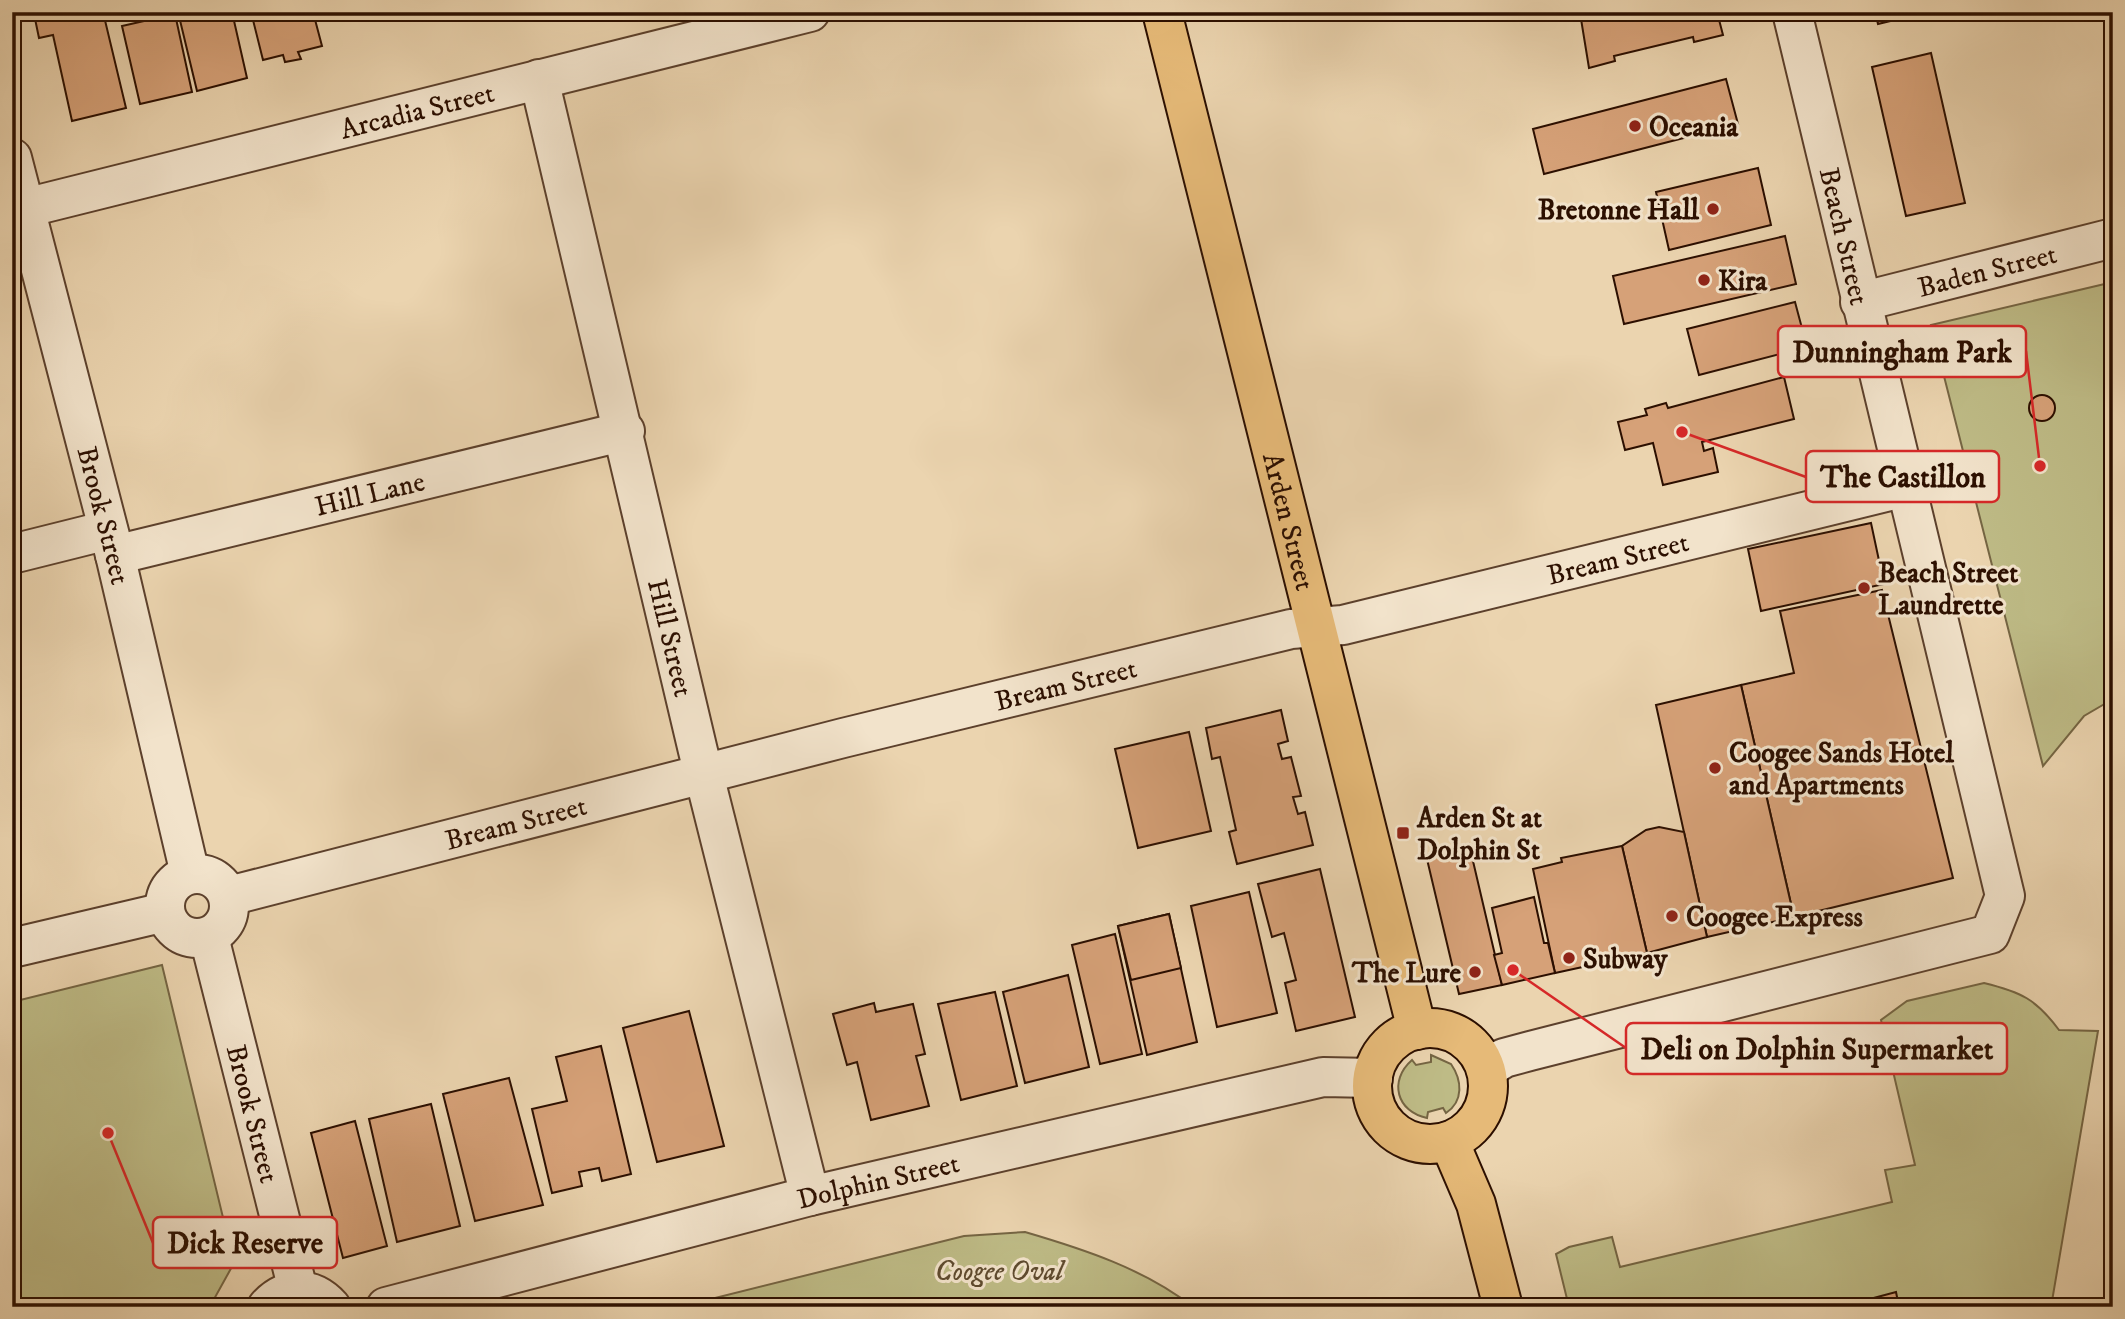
<svg xmlns="http://www.w3.org/2000/svg" width="2125" height="1319" font-family="'IM FELL DW Pica',serif">
	<style>
		.green { fill: #bebb86; stroke: #756543; stroke-width: 2 }
		.building { fill: #d6a178; stroke: #2c0f00; stroke-width: 2 }
		.lines { fill: none; stroke-linecap: round; stroke-linejoin: round }
		.minor-casing { stroke: #5c402c; stroke-width: 42 }
		.major-casing { stroke: #2c0f00; stroke-width: 42 }
		.minor { stroke: #f2e3cb; stroke-width: 38 }
		.major { stroke: #e6ba78; stroke-width: 38 }
		.poi-dot { fill: #8f2418; stroke: #f2e3cb; stroke-width: 2.5 }
		.labels { text-anchor: middle; stroke-width: 6; stroke-linejoin: round; paint-order: stroke }
		.street-label { font-size: 28px; fill: #2c0f00; stroke: #f2e3cb }
		.poi-label { font-size: 28px; font-weight: bold; fill: #2c0f00; stroke: #f2e3cb; text-anchor: start }
		.park-label { font-size: 28px; font-style: italic; fill: #5f4b2f; stroke: #f2e3cb }
		.leader { fill: none; stroke: #d62828; stroke-width: 2.5 }
		.callout-dot { fill: #d62828; stroke: #f2e3cb; stroke-width: 2.5 }
		.callout { fill: #f2e3cb; stroke: #d62828; stroke-width: 2.5 }
		.callout-label { font-size: 30px; text-anchor: middle; font-weight: bold; fill: #2c0f00 }
	</style>
	<rect width="100%" height="100%" fill="#ebd4af"/>
	<filter id="stains"><feTurbulence type="fractalNoise" baseFrequency=".00286" numOctaves="4"/><feColorMatrix values="0 0 0 0 .2 0 0 0 0 .09 0 0 0 0 .02 0 0 0 .5 -.17"/></filter>
	<radialGradient id="worn" r=".72"><stop offset=".6" stop-color="#630" stop-opacity="0"/><stop offset="1" stop-color="#630" stop-opacity=".3"/></radialGradient>
	<g class="green">
		<polygon points="2113,282 2113,699 2084,716 2043,766 1931,325"/>
		<polygon points="162,965 234,1263 213,1301 191,1307 12,1307 12,1002"/>
		<path d="M1984,983C2021,992 2036,999 2059,1030L2098,1031L2051,1307H1569L1556,1254L1569,1247L1612,1237L1620,1267L1892,1202L1885,1170L1915,1165L1881,1020L1907,1001Z"/>
		<path d="M1431,1055L1451,1064C1462,1080 1464,1101 1446,1113L1443,1108L1428,1112L1427,1118C1397,1112 1388,1081 1412,1060L1416,1065L1431,1062Z"/>
		<path d="M1025,1232C1083,1249 1145,1269 1193,1307H679L964,1236Z"/>
	</g>
	<g class="building">
		<polygon points="40,12 103,12 126,108 72,121 53,35 39,38 34,14"/>
		<polygon points="178,12 232,12 247,78 197,91"/>
		<polygon points="251,12 313,12 322,46 298,52 301,59 285,62 283,55 263,60"/>
		<polygon points="1607,12 1717,12 1723,35 1694,42 1693,37 1614,56 1615,61 1589,68 1581,19"/>
		<polygon points="1875,12 1928,12 1878,24"/>
		<polygon points="175,14 192,92 140,104 122,26"/>
		<polygon points="1931,53 1965,203 1906,216 1872,67"/>
		<polygon points="1726,79 1738,124 1544,174 1533,129"/>
		<polygon points="1758,168 1771,225 1669,250 1656,192"/>
		<polygon points="1785,236 1796,284 1624,324 1613,276"/>
		<polygon points="1795,302 1807,347 1699,375 1687,329"/>
		<polygon points="1784,377 1794,419 1702,442 1704,451 1713,448 1718,472 1663,485 1653,443 1625,450 1618,422 1647,415 1645,409 1666,403 1668,408"/>
		<circle cx="2042" cy="408" r="13"/>
		<polygon points="1871,523 1884,584 1761,611 1748,549"/>
		<polygon points="1882,590 1953,878 1794,917 1741,685 1794,673 1780,611"/>
		<polygon points="1741,685 1794,917 1707,937 1656,705"/>
		<polygon points="1281,710 1288,741 1278,744 1282,759 1291,757 1301,796 1293,797 1298,814 1305,812 1313,845 1237,864 1229,832 1236,830 1220,757 1212,759 1206,728"/>
		<polygon points="1189,732 1211,831 1138,848 1115,749"/>
		<polygon points="1659,827 1684,832 1707,937 1647,953 1622,846 1646,830"/>
		<polygon points="1469,844 1502,985 1459,994 1426,855"/>
		<polygon points="1622,846 1647,953 1555,973 1533,869 1562,862 1561,858"/>
		<polygon points="1320,869 1355,1017 1296,1031 1285,983 1296,980 1284,933 1272,937 1258,884"/>
		<polygon points="1249,892 1277,1013 1217,1027 1191,906"/>
		<polygon points="1534,897 1544,943 1548,943 1555,973 1502,985 1494,955 1502,953 1492,908"/>
		<polygon points="1169,914 1197,1042 1147,1055 1118,926"/>
		<polygon points="1169,914 1181,968 1131,980 1118,926"/>
		<polygon points="1115,934 1142,1054 1100,1064 1072,945"/>
		<polygon points="1068,975 1089,1067 1025,1083 1003,992"/>
		<polygon points="995,992 1017,1086 961,1100 938,1004"/>
		<polygon points="874,1003 876,1012 913,1004 925,1054 916,1056 929,1106 871,1120 857,1062 847,1065 833,1014"/>
		<polygon points="689,1011 724,1146 657,1162 623,1028"/>
		<polygon points="601,1046 631,1174 602,1181 599,1168 579,1172 582,1186 552,1193 532,1109 567,1101 556,1057"/>
		<polygon points="509,1078 543,1205 475,1221 443,1094"/>
		<polygon points="431,1104 460,1226 397,1242 369,1119"/>
		<polygon points="355,1121 387,1246 343,1258 311,1133"/>
		<polygon points="1896,1292 1899,1307 1867,1307 1866,1300"/>
	</g>
	<g class="lines">
		<defs>
			<g id="minor">
				<path id="s1" d="M539,79L698,751L810,1196"/>
				<path id="s2" d="M12,158L115,555L190,874"/>
				<path id="s3" d="M25,208L810,12"/>
				<path id="s4" d="M1860,302L2113,238"/>
				<polyline points="12,554 108,530"/>
				<path id="s5" d="M115,555L625,431"/>
				<circle cx="197" cy="906" r="32"/>
				<path id="s6" d="M229,896L843,738L1291,629L1343,625L1906,487"/>
				<path id="s7" d="M209,937L298,1290"/>
				<polyline points="12,948 165,912"/>
				<polyline points="1486,1069 1504,1058 1530,1051 1990,934 2005,896 1792,12"/>
				<path d="M267,1307C286,1286 312,1286 331,1307"/>
				<path id="s8" d="M386,1307L810,1196L1323,1077L1373,1078"/>
			</g>
			<g id="major">
				<path id="s9" d="M1162,12L1417,1030"/>
				<circle cx="1430" cy="1086" r="58"/>
				<polyline points="1449,1141 1476,1204 1503,1307"/>
			</g>
		</defs>
		<use href="#minor" class="minor-casing"/>
		<use href="#major" class="major-casing"/>
		<use href="#minor" class="minor"/>
		<use href="#major" class="major"/>
	</g>
	<g class="poi-dot">
		<circle cx="1635" cy="126" r="7"/>
		<circle cx="1713" cy="209" r="7"/>
		<circle cx="1704" cy="280" r="7"/>
		<circle cx="1864" cy="588" r="7"/>
		<circle cx="1715" cy="768" r="7"/>
		<rect x="1396" y="826" width="14" height="14" rx="3.5"/>
		<circle cx="1672" cy="916" r="7"/>
		<circle cx="1569" cy="958" r="7"/>
		<circle cx="1475" cy="972" r="7"/>
	</g>
	<g class="labels">
		<g class="street-label">
			<text dy="10" stroke="none"><textPath href="#s3" startOffset="404">Arcadia Street</textPath></text>
			<text transform="translate(1845 236) rotate(77)" y="10">Beach Street</text>
			<text dy="10" stroke="none"><textPath href="#s4" startOffset="131">Baden Street</textPath></text>
			<text dy="10" stroke="none"><textPath href="#s5" startOffset="262">Hill Lane</textPath></text>
			<text dy="10" stroke="none"><textPath href="#s2" startOffset="369">Brook Street</textPath></text>
			<text dy="10" stroke="none"><textPath href="#s9" startOffset="525">Arden Street</textPath></text>
			<text dy="10" stroke="none"><textPath href="#s6" startOffset="1430">Bream Street</textPath></text>
			<text dy="10" stroke="none"><textPath href="#s1" startOffset="574">Hill Street</textPath></text>
			<text dy="10" stroke="none"><textPath href="#s6" startOffset="863">Bream Street</textPath></text>
			<text dy="10" stroke="none"><textPath href="#s6" startOffset="296">Bream Street</textPath></text>
			<text dy="10" stroke="none"><textPath href="#s7" startOffset="182">Brook Street</textPath></text>
			<text dy="10" stroke="none"><textPath href="#s8" startOffset="508">Dolphin Street</textPath></text>
		</g>
		<g class="poi-label">
			<text x="1649" y="136">Oceania</text>
			<text x="1699" y="219" text-anchor="end">Bretonne Hall</text>
			<text x="1718" y="290">Kira</text>
			<text x="1878" y="582">Beach Street<tspan x="1878" dy="32">Laundrette</tspan></text>
			<text x="1729" y="762">Coogee Sands Hotel<tspan x="1729" dy="32">and Apartments</tspan></text>
			<text x="1417" y="827">Arden St at<tspan x="1417" dy="32">Dolphin St</tspan></text>
			<text x="1686" y="926">Coogee Express</text>
			<text x="1583" y="968">Subway</text>
			<text x="1461" y="982" text-anchor="end">The Lure</text>
		</g>
		<g class="park-label">
			<text x="999" y="1280">Coogee Oval</text>
		</g>
	</g>
	<path class="leader" d="M2040 466L2026 351M1682 432L1806 477M1513 970L1626 1048M108 1133L153 1243"/>
	<g class="callout-dot">
		<circle cx="2040" cy="466" r="7"/>
		<circle cx="1682" cy="432" r="7"/>
		<circle cx="1513" cy="970" r="7"/>
		<circle cx="108" cy="1133" r="7"/>
	</g>
	<g class="callout">
		<rect x="1778" y="326" width="248" height="51" rx="7"/>
		<rect x="1806" y="451" width="193" height="51" rx="7"/>
		<rect x="1626" y="1023" width="381" height="51" rx="7"/>
		<rect x="153" y="1217" width="184" height="51" rx="7"/>
	</g>
	<g class="callout-label">
		<text x="1902" y="362">Dunningham Park</text>
		<text x="1903" y="487">The Castillon</text>
		<text x="1817" y="1059">Deli on Dolphin Supermarket</text>
		<text x="245" y="1253">Dick Reserve</text>
	</g>
	<rect width="2125" height="1319" fill="none" stroke="#ebd4af" stroke-width="42"/>
	<rect x="14" y="14" width="2097" height="1291" fill="none" stroke="#2c0f00" stroke-width="3.5"/>
	<rect x="21" y="21" width="2083" height="1277" fill="none" stroke="#2c0f00" stroke-width="2"/>
	<rect width="100%" height="100%" filter="url(#stains)"/>
	<rect width="100%" height="100%" fill="url(#worn)"/>
</svg>
